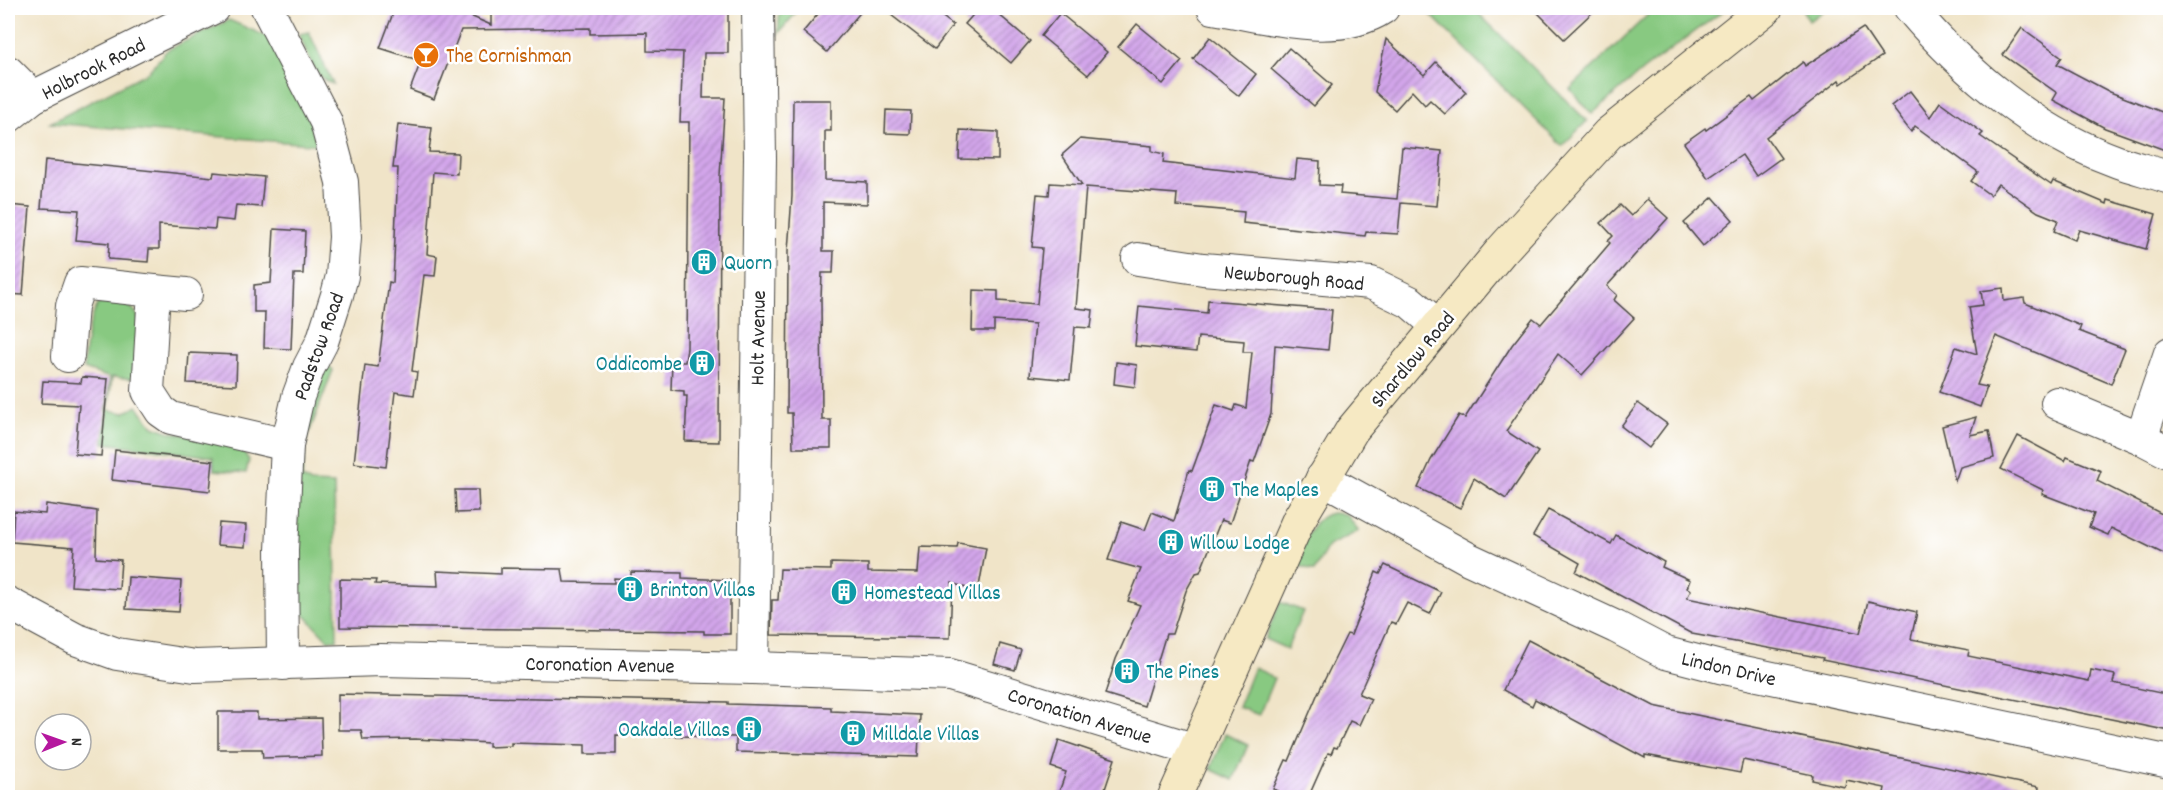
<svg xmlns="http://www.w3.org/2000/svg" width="2178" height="805" font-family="Dekko,sans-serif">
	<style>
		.grass { fill: #88c981; stroke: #5a7a56; stroke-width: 1.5 }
		.building { fill: url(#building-hatch) }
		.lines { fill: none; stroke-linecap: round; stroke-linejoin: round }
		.street-casing { stroke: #494743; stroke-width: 34 }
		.secondary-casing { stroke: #494743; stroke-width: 35 }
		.street { stroke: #fff; stroke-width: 32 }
		.secondary { stroke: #f6e9c3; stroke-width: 33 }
		.labels { text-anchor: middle; stroke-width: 5; stroke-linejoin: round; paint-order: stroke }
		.food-label { font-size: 21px; fill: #c56008; stroke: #fff; text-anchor: start }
		.street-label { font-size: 21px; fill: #2b2b2b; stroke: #fff }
		.culture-label { font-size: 21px; fill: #0d838f; stroke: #fff; text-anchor: start }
	</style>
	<defs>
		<pattern id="building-hatch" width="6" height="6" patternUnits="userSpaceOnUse" patternTransform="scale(1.5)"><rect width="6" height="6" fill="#d3a6eb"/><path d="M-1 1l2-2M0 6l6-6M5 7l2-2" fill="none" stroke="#ab87bf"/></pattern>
	</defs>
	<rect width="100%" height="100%" fill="#fff"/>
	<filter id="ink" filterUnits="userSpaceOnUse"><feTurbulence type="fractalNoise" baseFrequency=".0167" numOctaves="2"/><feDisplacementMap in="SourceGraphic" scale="12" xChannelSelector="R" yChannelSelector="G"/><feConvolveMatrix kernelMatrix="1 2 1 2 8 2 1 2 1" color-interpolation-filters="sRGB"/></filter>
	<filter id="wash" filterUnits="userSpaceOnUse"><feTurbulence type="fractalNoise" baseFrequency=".008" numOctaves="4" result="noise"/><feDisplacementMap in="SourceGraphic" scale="24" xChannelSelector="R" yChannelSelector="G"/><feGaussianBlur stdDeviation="1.35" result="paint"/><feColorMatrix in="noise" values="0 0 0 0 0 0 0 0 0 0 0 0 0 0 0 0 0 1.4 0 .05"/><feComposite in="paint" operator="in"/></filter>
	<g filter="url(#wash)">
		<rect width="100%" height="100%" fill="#f0e4c8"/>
		<g class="grass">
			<polygon points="780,8 800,8 778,34"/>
			<polygon points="1433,8 1473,8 1587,121 1562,146 1428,12"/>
			<polygon points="1655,8 1727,8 1643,70 1592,114 1570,89"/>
			<polygon points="1807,8 1827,8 1809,21 1803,11"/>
			<polygon points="229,20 273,39 321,145 50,123 148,72 167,50"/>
			<path d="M309,32L333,84C313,79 307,51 299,34Z"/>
			<path d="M109,300C156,304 138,346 134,379L112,377L108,410L124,413L137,406L153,426L170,432L239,445L249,460L246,473L214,470L213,457L104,443L110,378L84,369C84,347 88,324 98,304Z"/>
			<polygon points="323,363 333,370 306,441 302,478 311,483 334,484 337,640 328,640 295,605 300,422"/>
			<path d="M1332,513L1346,514L1359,531L1328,546L1314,571L1295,564C1303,546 1310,517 1332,513Z"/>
			<polygon points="1280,602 1303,611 1287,649 1265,639"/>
			<polygon points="1254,667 1274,678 1259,715 1238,707"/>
			<polygon points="1225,734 1248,745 1233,780 1210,769"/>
		</g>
		<g id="blocks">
			<g class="building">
				<polygon points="395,8 452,8 491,25 491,8 728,8 728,53 704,53 703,98 725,98 720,176 719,442 685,441 687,396 684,396 684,391 671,390 672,362 685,362 687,348 689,122 680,122 683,52 647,51 647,33 590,34 590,28 461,30 434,99 410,90 421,61 380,48"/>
				<polygon points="823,8 864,8 827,52 803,32"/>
				<polygon points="882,8 931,8 953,25 935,49"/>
				<polygon points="979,8 991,8 1030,41 1011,63 965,24"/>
				<polygon points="1533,8 1597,8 1564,39"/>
				<polygon points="1060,13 1107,52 1088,75 1041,36"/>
				<polygon points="1137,24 1182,61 1163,84 1118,47"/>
				<polygon points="1863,28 1882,56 1841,84 1839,80 1766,137 1781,158 1756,176 1742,155 1708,178 1684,143 1705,128 1706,130 1751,97 1754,101 1803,62 1805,66"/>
				<polygon points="2022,28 2062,57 2057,64 2110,92 2170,115 2170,134 2165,150 2105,128 2053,100 2057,93 2003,55"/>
				<polygon points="1210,37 1256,74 1239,96 1193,59"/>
				<polygon points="1386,39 1424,75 1436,62 1466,92 1445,114 1430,100 1425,105 1412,91 1395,110 1375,92"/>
				<polygon points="1289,48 1332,85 1314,106 1271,69"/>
				<polygon points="1910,91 1930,117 1940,102 1983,133 1980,136 2051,185 2053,181 2107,204 2108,200 2156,214 2146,249 2079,230 2075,240 2054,231 2058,220 2038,212 1998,184 1990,195 1971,181 1978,172 1915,126 1911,132 1891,106"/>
				<polygon points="793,100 831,100 831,131 825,131 825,180 867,182 867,204 823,202 823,251 834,251 833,273 822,273 821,298 822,420 831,420 831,448 793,448 792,413 787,413 788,251 792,196"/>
				<polygon points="886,110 911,111 910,134 885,133"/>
				<polygon points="398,124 432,128 429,152 458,153 457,174 433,172 427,254 437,256 435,276 424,275 412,371 417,372 414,395 395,392 386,467 354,463 365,365 378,367 389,282 393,283 398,168 393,168"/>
				<polygon points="960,130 998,132 998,160 959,159"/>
				<polygon points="1080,139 1152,146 1152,151 1164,154 1163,163 1295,178 1297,159 1320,161 1319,185 1341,186 1340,194 1397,199 1402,147 1442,151 1437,206 1401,203 1398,234 1366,232 1365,236 1243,223 1244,212 1176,206 1177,194 1086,187 1076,308 1093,310 1091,328 1075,327 1070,380 1030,376 1035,324 994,321 994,331 972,331 973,290 998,291 998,301 1037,304 1042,248 1032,247 1037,194 1049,195 1050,183 1082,185 1062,155"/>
				<polygon points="45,160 213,177 214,172 264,177 261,207 236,205 234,221 216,219 215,229 159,225 159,249 149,249 148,262 108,259 109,243 76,240 79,210 41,208"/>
				<polygon points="1713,197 1733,220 1703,246 1684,223"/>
				<polygon points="1647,199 1668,218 1607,286 1617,295 1614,300 1634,318 1582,375 1558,354 1506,431 1538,452 1506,499 1474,478 1460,508 1418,488 1431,460 1459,415 1465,418 1512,345 1533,318 1541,324 1610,243 1608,241 1613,236 1601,223 1620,205 1631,216"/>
				<polygon points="8,205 30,207 23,295 8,294"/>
				<polygon points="274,229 305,231 303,274 294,274 291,349 264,348 265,312 254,312 254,285 271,283"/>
				<polygon points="2003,288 2004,301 2024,298 2025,303 2081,326 2079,331 2125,349 2111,384 1996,336 1977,385 1987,387 1980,407 1939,392 1956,347 1977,354 1969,307 1983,305 1981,291"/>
				<polygon points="1208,300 1332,310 1328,350 1275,345 1271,414 1254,462 1251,461 1230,523 1221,520 1200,572 1196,573 1186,591 1172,634 1166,634 1144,706 1105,694 1116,659 1140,605 1128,601 1141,569 1108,560 1121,522 1145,530 1152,512 1174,521 1189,470 1192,471 1216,405 1234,411 1236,405 1246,408 1252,352 1243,352 1244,341 1198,337 1196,352 1135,346 1139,306 1207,313"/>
				<polygon points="189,353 237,355 236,385 187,383"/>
				<polygon points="1116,362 1137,365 1135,387 1114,384"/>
				<polygon points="82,377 108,379 101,456 75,454 79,405 41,403 43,381 81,383"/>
				<polygon points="1638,403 1667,424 1649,448 1621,426"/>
				<polygon points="1976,417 1970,435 1989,431 1994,458 1960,467 1955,481 1942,426"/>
				<polygon points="2018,436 2065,461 2067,457 2101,471 2097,481 2170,518 2170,557 2111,528 2108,535 2089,527 2094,514 2042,494 2043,490 2001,469"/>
				<polygon points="115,450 213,461 210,491 112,480"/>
				<polygon points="455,490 478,490 479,512 456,513"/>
				<polygon points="46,504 97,511 96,558 121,560 119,589 71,586 74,547 12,542 14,511 45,514"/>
				<polygon points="1548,510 1611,544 1616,535 1664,562 1662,567 1690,580 1687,588 1691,590 1687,598 1860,633 1868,601 1917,612 1911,639 1969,650 1968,656 2089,681 2091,670 2115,675 2113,683 2170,695 2170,731 1822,660 1823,658 1692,634 1576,572 1580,563 1533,536"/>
				<polygon points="219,523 246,525 245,547 217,545"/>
				<polygon points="958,543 986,548 978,592 952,583 950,638 771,635 772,600 778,600 780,569 831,570 831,563 868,564 868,572 918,573 920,547 957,548"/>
				<polygon points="1385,565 1441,592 1430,614 1407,603 1396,624 1391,622 1359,694 1371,699 1359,725 1350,721 1337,748 1334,747 1331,754 1328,753 1308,798 1274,798 1278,791 1273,789 1286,760 1289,761 1318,693 1347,634 1351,635 1376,572 1380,574"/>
				<polygon points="501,568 562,569 564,582 614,583 614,578 631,579 631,572 682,573 682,578 730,580 730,634 704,634 704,631 340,627 340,579 376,580 375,584 438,586 437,571 501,574"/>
				<polygon points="128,577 181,581 179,612 126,609"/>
				<polygon points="1528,640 1654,706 2039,787 2038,798 1883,798 1885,788 1846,780 1845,787 1812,780 1813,775 1743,760 1740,773 1645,755 1645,758 1535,699 1532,706 1503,690"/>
				<polygon points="1000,644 1021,650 1015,670 994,664"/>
				<polygon points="338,694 728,702 728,704 831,707 831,711 920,715 918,757 736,752 736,737 616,735 616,754 585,754 585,745 511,743 511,746 489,747 489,743 415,739 363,740 361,730 338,730"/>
				<polygon points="218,712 257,712 257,719 321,718 322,756 263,758 262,749 218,749"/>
				<polygon points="1059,740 1115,759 1102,798 1057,798 1066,772 1051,767"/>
			</g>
		</g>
	</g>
	<g filter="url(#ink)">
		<use href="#blocks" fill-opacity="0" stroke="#494743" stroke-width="1.5"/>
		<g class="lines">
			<defs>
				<g id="street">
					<polyline points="267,8 326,122 342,182 345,237 342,276 337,295 322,342 309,367 298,397 287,445 282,550 283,664"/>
					<path d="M1213,8C1266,16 1336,39 1383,8"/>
					<path d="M1910,8C1965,73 2036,133 2118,162C2135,168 2153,172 2170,178"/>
					<polyline points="8,72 33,97"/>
					<polyline points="8,117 33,97 213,8"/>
					<polyline points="1138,259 1203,269 1371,283 1410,302 1438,326"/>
					<polyline points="154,291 186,294"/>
					<polyline points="68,356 72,306 80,283 154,291 148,391 161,411 171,418 287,445"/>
					<polyline points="2057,403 2141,438 2170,353"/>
					<polyline points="2141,438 2170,453"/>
					<polyline points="1322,478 1469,559 1616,627 1666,653 1720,667 2170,762"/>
					<polyline points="8,603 75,639 117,654 195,666 381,660 753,668 950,675 1193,749"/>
					<polyline points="753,668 760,158 758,8"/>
				</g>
				<polyline id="secondary" points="1174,798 1299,519 1352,430 1502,250 1608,134 1766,8"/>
			</defs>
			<use href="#street" class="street-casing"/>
			<use href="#secondary" class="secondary-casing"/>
			<use href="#street" class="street"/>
			<use href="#secondary" class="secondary"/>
		</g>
	</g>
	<defs>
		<symbol id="bar-disc" viewBox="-11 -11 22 22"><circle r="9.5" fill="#e8710a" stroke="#fff"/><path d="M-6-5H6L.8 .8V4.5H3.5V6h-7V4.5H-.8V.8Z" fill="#fff"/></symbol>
		<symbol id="building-disc" viewBox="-11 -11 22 22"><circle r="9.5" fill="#0f9aa8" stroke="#fff"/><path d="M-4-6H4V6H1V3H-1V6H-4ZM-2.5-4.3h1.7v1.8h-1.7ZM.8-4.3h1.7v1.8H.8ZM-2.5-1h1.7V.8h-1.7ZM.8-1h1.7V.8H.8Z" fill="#fff"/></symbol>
	</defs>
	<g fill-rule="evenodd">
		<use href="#bar-disc" x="411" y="40" width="30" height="30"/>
		<use href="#building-disc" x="689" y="247" width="30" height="30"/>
		<use href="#building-disc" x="687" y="348" width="30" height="30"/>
		<use href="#building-disc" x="1197" y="474" width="30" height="30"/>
		<use href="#building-disc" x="1156" y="527" width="30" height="30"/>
		<use href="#building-disc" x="615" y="574" width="30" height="30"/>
		<use href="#building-disc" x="829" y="577" width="30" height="30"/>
		<use href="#building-disc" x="1112" y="656" width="30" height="30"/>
		<use href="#building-disc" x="734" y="714" width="30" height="30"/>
		<use href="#building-disc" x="838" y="718" width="30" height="30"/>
	</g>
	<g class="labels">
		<g class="food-label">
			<text x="446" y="62">The Cornishman</text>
		</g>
		<g class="street-label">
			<text transform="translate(93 68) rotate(-27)" y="7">Holbrook Road</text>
			<text transform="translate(1294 277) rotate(5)" y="7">Newborough Road</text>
			<text transform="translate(757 338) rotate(-89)" y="7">Holt Avenue</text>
			<text transform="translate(318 346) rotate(-70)" y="7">Padstow Road</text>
			<text transform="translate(1412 359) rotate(-50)" y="7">Shardlow Road</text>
			<text transform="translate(600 664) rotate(1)" y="7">Coronation Avenue</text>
			<text transform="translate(1729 668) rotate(13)" y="7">Lindon Drive</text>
			<text transform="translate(1080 715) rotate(17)" y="7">Coronation Avenue</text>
		</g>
		<g class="culture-label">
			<text x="724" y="269">Quorn</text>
			<text x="682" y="370" text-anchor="end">Oddicombe</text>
			<text x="1232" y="496">The Maples</text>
			<text x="1190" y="549">Willow Lodge</text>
			<text x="650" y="596">Brinton Villas</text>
			<text x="864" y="599">Homestead Villas</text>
			<text x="1146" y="678">The Pines</text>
			<text x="730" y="736" text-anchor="end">Oakdale Villas</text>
			<text x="872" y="740">Milldale Villas</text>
		</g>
	</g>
	<rect width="2178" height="805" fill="none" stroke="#fff" stroke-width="30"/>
	<g transform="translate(63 742) rotate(89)"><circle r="28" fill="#ffffff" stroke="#aaaaaa" stroke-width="1.5"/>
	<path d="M0-4.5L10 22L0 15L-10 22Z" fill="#b5179e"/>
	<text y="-9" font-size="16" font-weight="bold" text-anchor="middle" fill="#2b2b2b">N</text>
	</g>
</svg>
